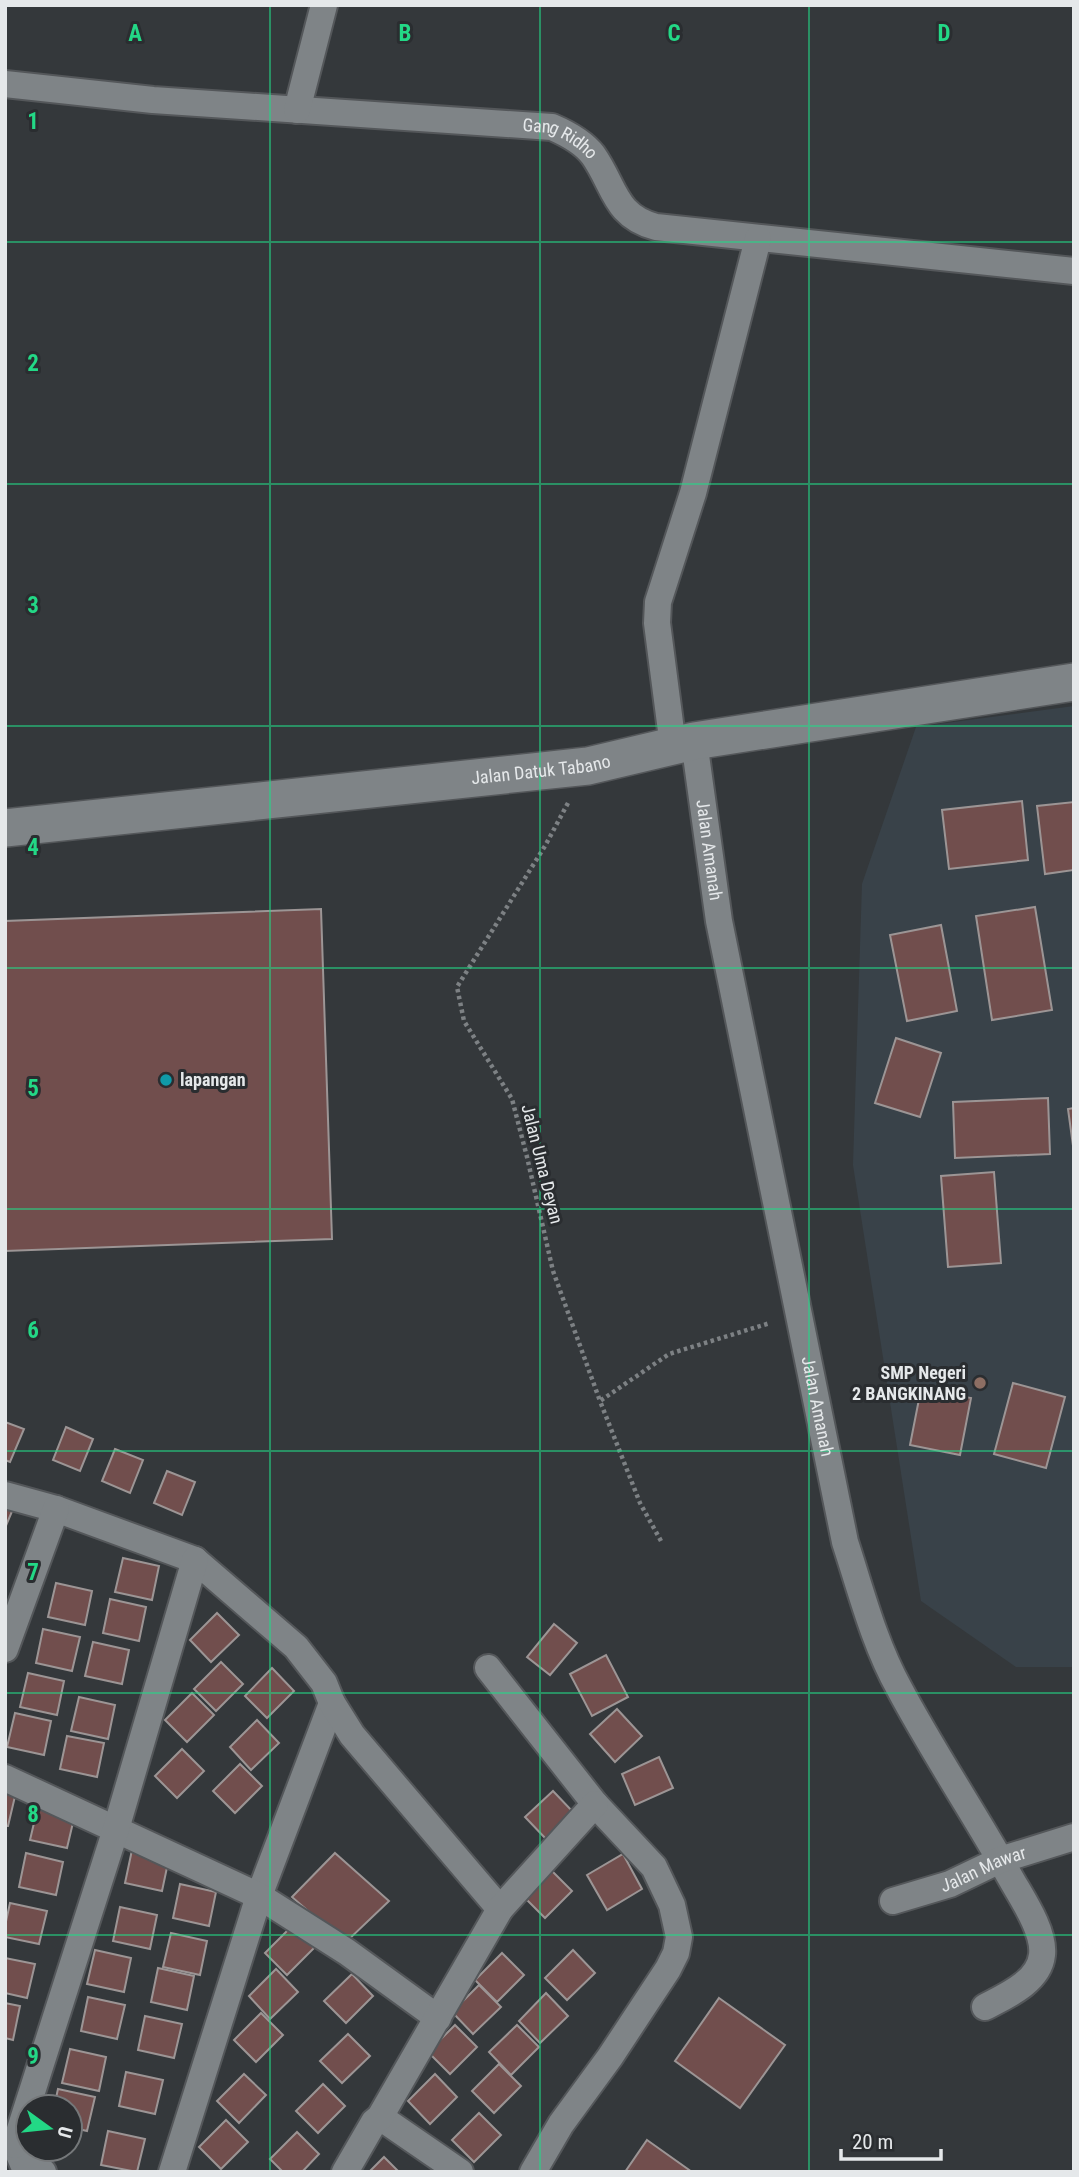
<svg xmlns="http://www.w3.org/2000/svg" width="1079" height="2177" font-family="'Roboto Condensed',sans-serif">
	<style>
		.built { fill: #394249 }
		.building { fill: #714e4d; stroke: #9c9595; stroke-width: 2 }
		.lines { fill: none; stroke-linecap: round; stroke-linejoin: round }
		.street-casing { stroke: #54575a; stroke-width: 30 }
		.secondary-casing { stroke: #54575a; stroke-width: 40 }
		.path { stroke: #7d8184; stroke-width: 4.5; stroke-dasharray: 3.5 3.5; stroke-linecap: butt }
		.street { stroke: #7f8487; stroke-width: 26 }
		.secondary { stroke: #7f8487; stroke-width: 37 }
		.grid { fill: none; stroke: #23d886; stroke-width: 2; stroke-opacity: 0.55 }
		.culture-dot { fill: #0f9aa8; stroke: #2a2d30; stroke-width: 2.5 }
		.education-dot { fill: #8d6e63; stroke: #2a2d30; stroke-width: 2.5 }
		.labels { text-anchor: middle; stroke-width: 6; stroke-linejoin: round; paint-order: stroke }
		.street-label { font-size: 18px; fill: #e5e8ea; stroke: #2a2d30 }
		.poi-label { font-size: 18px; font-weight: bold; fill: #e5e8ea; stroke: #2a2d30; text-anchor: start }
		.grid-label { font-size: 23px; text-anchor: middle; font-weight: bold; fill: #23d886; stroke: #2a2d30; stroke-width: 6; stroke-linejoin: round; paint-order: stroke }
	</style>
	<rect width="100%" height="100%" fill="#34383b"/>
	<polygon class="built" points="1074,706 1074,1667 1016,1667 921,1601 853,1165 862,884 916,727"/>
	<g class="building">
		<polygon points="1022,801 1028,860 949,869 942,810"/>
		<polygon points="1074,802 1074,870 1045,874 1037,806"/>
		<polygon points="1035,907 1052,1010 992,1020 976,916"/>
		<polygon points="321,909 332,1239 5,1251 5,921"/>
		<polygon points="941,925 957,1011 907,1021 890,935"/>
		<polygon points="896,1038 941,1053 920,1117 875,1103"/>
		<polygon points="1048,1098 1050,1154 955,1158 953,1102"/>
		<polygon points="1074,1108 1074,1153 1068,1109"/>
		<polygon points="994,1172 1001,1263 948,1267 941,1176"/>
		<polygon points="1013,1383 1065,1397 1046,1468 994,1454"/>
		<polygon points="921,1389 971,1398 960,1455 910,1445"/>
		<polygon points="5,1422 24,1429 10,1462 5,1460"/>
		<polygon points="66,1427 93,1439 80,1471 53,1460"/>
		<polygon points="115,1449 143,1460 130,1493 102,1481"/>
		<polygon points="167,1471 195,1482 182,1515 154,1503"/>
		<polygon points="5,1506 13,1509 5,1528"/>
		<polygon points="123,1558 159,1566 152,1600 115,1592"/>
		<polygon points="56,1583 92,1591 85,1625 48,1617"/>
		<polygon points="110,1599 146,1607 139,1641 103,1633"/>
		<polygon points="217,1613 239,1635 211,1662 190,1640"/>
		<polygon points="554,1624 577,1643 550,1675 527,1657"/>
		<polygon points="43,1629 80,1637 72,1671 36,1663"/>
		<polygon points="93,1642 129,1650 122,1684 85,1676"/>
		<polygon points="606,1655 628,1697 592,1716 570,1674"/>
		<polygon points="221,1662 243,1684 216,1711 194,1689"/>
		<polygon points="272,1668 294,1691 267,1718 245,1696"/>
		<polygon points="28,1673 64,1681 57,1715 20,1707"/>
		<polygon points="192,1693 214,1715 187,1742 165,1720"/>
		<polygon points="79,1697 115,1705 108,1739 71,1731"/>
		<polygon points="617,1709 642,1736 615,1762 590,1734"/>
		<polygon points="15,1713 51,1721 44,1755 7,1747"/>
		<polygon points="257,1720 279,1743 251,1770 230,1747"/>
		<polygon points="67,1736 104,1743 97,1777 60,1769"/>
		<polygon points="182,1749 204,1771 177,1798 155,1776"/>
		<polygon points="659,1757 673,1788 635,1805 622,1774"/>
		<polygon points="240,1764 262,1786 235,1813 213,1791"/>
		<polygon points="5,1790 16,1792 8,1826 5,1826"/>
		<polygon points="553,1791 574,1813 547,1840 525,1817"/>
		<polygon points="38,1806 75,1814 67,1848 30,1840"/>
		<polygon points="132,1850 169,1858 162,1891 125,1883"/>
		<polygon points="26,1853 63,1862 56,1895 19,1887"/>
		<polygon points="335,1853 389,1901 345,1943 292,1897"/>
		<polygon points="623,1854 642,1889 607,1910 587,1875"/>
		<polygon points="550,1869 572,1891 545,1918 523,1896"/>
		<polygon points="180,1884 216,1892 209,1926 173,1918"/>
		<polygon points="10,1903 47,1911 39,1944 5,1937 5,1926"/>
		<polygon points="120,1907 157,1915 150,1949 113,1941"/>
		<polygon points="292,1926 314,1948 287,1975 265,1953"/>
		<polygon points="171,1933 207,1941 200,1975 163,1967"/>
		<polygon points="95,1950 131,1958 124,1992 87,1984"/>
		<polygon points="573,1950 595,1973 567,2000 545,1978"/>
		<polygon points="502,1953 524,1975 497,2002 475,1980"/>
		<polygon points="5,1958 35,1964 27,1998 5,1993"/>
		<polygon points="158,1968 194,1976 187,2010 151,2002"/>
		<polygon points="276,1969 298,1992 270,2019 249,1996"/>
		<polygon points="352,1974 373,1996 346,2023 324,2001"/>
		<polygon points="479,1985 501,2007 473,2034 452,2012"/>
		<polygon points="546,1993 568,2016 540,2043 519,2021"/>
		<polygon points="88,1997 125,2005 117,2039 81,2031"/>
		<polygon points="719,1998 785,2045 740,2108 675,2061"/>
		<polygon points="5,2003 20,2006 13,2040 5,2038"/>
		<polygon points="261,2013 283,2035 256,2062 234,2040"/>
		<polygon points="145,2016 182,2024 174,2058 138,2050"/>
		<polygon points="455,2025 477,2047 450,2074 428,2052"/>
		<polygon points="517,2025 539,2047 511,2075 489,2052"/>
		<polygon points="348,2034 370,2056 342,2083 320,2061"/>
		<polygon points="70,2049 106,2057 99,2091 62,2083"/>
		<polygon points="499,2064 521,2086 494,2113 472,2091"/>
		<polygon points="126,2072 163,2080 155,2114 119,2106"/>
		<polygon points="244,2074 266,2095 239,2123 217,2101"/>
		<polygon points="435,2074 457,2097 430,2124 408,2101"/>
		<polygon points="323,2084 345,2106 318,2133 296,2111"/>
		<polygon points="58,2089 95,2097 87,2131 70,2127 70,2107 54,2107"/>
		<polygon points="479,2113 501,2135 474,2162 452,2140"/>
		<polygon points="226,2120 248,2142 221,2169 199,2147"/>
		<polygon points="108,2131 145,2139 137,2172 101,2165"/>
		<polygon points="297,2132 319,2154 302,2172 283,2172 270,2159"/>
		<polygon points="647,2140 692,2172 625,2172"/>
		<polygon points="384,2157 399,2172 369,2172"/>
	</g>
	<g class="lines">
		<defs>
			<g id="street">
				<path id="s1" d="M5,84L153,100L552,127C566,133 583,142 593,155C615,186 614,216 656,227L1074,271"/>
				<polyline points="297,110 324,5"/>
				<path id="s2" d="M694,741L719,921L845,1542C861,1591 874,1643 899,1688C933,1752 974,1813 1010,1877C1021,1897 1045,1931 1042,1955C1039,1982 1006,1996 985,2007"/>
				<polyline points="673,746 657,623 658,602 693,493 758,239"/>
				<polyline points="5,1495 56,1509 195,1560 296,1647 324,1683 332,1703 259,1896 347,1952 438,2018"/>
				<polyline points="5,1649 56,1509"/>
				<polyline points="488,1668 595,1804 654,1867 672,1905 679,1937 676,1953 668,1969 610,2057 561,2124 533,2172"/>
				<polyline points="332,1703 352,1735 500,1909"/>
				<polyline points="5,1778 259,1896 172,2172"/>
				<path id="s3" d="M893,1901L950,1884L1000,1860L1074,1837"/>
				<polyline points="380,2117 460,2172"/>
				<polyline points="5,2141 15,2145 23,2164 43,2172"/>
				<polyline points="15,2145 116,1829 195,1560"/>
				<polyline points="345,2172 374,2122 380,2117 500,1909 595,1804"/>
			</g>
			<g id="secondary">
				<path id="s4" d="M5,828L588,766L694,741L1074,682"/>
			</g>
		</defs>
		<use href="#street" class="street-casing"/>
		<use href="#secondary" class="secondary-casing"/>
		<g class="path">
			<polyline points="568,803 545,846 457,987 464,1021 512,1099 527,1157 553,1271 600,1401"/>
			<polyline points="661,1541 640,1503 600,1401 669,1354 770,1323"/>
		</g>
		<use href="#street" class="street"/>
		<use href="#secondary" class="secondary"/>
	</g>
	<path class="grid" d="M270,5V2172M540,5V2172M809,5V2172M5,242H1074M5,484H1074M5,726H1074M5,968H1074M5,1209H1074M5,1451H1074M5,1693H1074M5,1935H1074"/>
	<circle class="culture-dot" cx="166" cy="1080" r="7"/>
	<circle class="education-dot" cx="980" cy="1383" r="7"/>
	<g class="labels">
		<g class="street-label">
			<text dy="6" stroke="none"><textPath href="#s1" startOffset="560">Gang Ridho</textPath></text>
			<text dy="6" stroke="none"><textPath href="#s4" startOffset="539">Jalan Datuk Tabano</textPath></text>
			<text dy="6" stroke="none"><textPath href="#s2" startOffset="110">Jalan Amanah</textPath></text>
			<text transform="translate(542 1164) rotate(76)" y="6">Jalan Uma Deyan</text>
			<text dy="6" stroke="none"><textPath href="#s2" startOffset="677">Jalan Amanah</textPath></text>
			<text dy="6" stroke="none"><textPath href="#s3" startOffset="96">Jalan Mawar</textPath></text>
		</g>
		<g class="poi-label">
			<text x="180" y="1086">lapangan</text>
			<text x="966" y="1379" text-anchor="end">SMP Negeri<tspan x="966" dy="21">2 BANGKINANG</tspan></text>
		</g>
	</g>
	<g class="grid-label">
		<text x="135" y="41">A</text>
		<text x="405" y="41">B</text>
		<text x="674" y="41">C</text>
		<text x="944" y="41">D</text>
		<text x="33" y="129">1</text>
		<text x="33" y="371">2</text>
		<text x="33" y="613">3</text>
		<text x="33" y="855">4</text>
		<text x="33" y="1096">5</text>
		<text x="33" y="1338">6</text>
		<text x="33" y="1580">7</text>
		<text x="33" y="1822">8</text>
		<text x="33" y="2064">9</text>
	</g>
	<rect width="1079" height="2177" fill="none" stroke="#e5e8ea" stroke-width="14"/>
	<g transform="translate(49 2128) rotate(105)"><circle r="33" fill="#2a2d30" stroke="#75787a" stroke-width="2"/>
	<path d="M0-5L12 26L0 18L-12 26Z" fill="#23d886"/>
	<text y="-10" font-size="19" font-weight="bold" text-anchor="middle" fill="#e5e8ea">U</text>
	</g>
	<path d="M841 2149v10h100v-10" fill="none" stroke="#e5e8ea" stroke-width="3.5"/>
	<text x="852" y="2149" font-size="21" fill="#e5e8ea" stroke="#2a2d30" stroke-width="5" paint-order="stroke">20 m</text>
</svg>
